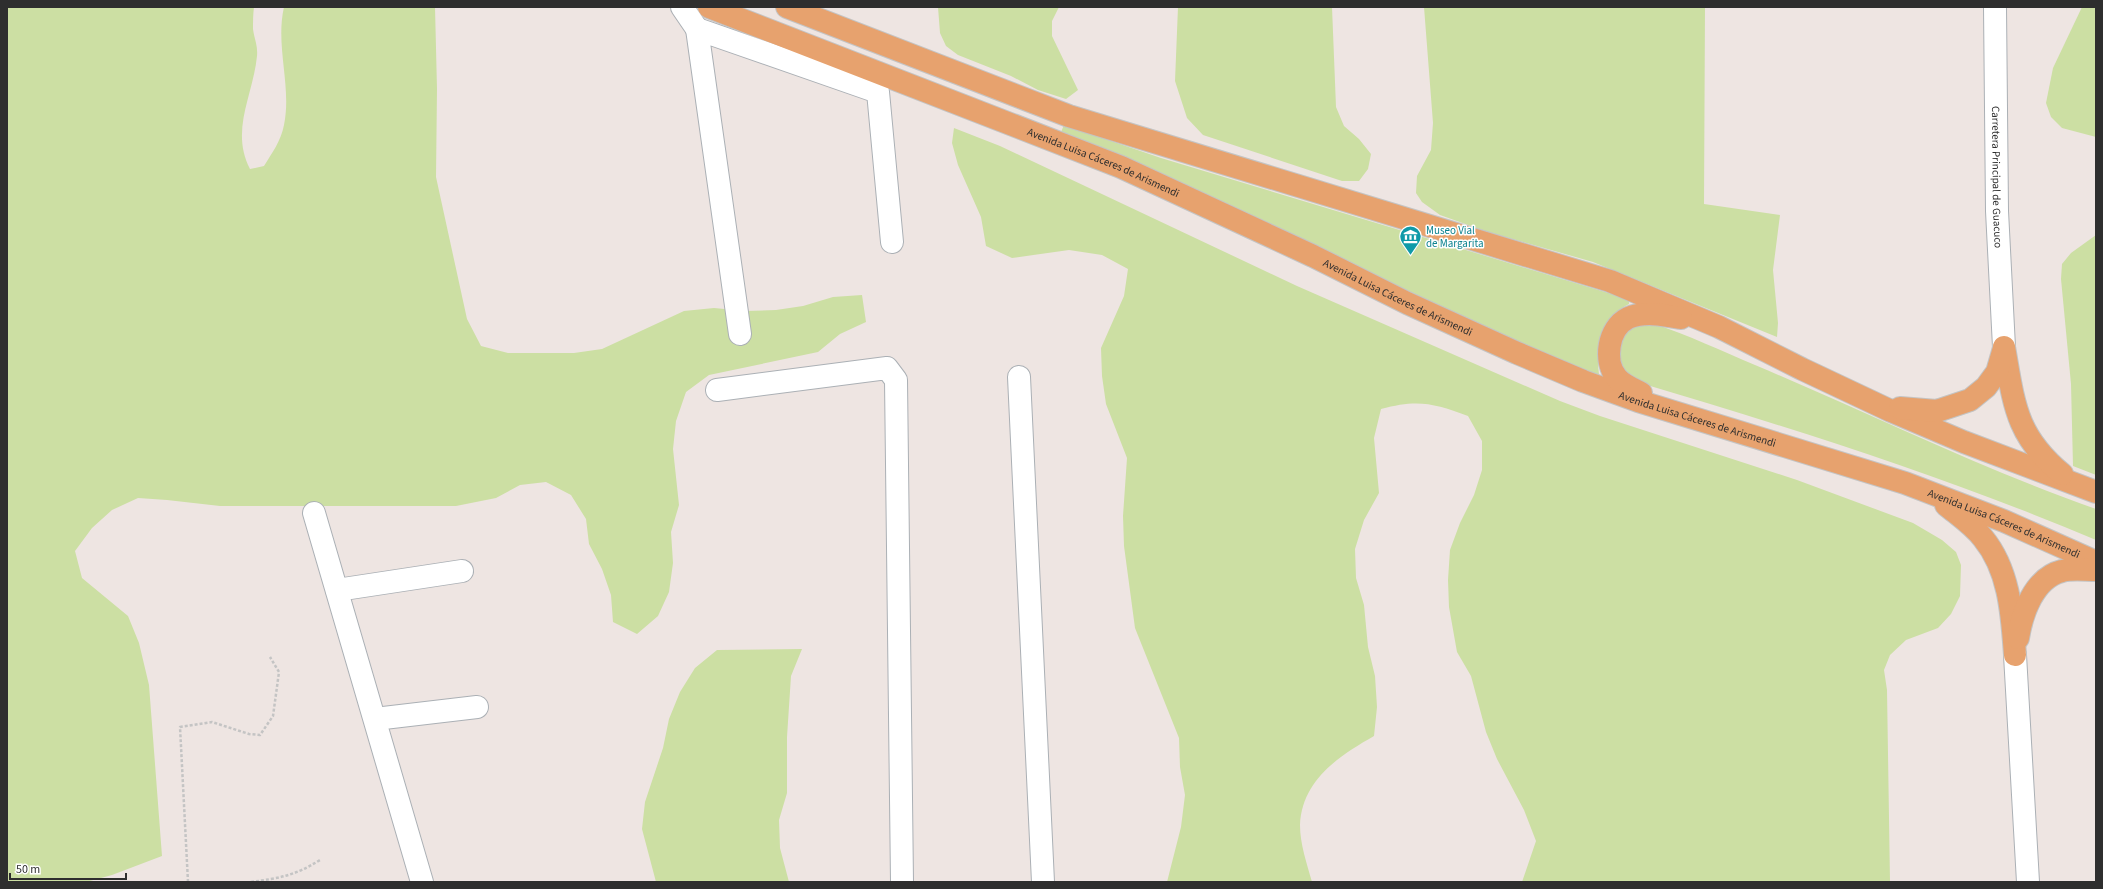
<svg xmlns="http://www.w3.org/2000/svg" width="2103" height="889" font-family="'Source Sans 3',sans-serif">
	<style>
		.green { fill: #ccdfa3 }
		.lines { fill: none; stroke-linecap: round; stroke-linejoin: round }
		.minor-casing { stroke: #abb0b5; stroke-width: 24 }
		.major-casing { stroke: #c4c4c4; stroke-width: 24 }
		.path { stroke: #c4c4c4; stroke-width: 2.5; stroke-dasharray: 3 2; stroke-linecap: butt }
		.minor { stroke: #fff; stroke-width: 22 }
		.major { stroke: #e7a26e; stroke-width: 22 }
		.labels { text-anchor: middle; stroke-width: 3; stroke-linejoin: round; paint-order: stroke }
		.street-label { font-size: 11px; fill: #2e2e2e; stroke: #fff }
		.culture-label { font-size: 11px; fill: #0d838f; stroke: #fff; text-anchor: start }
	</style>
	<rect width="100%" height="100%" fill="#eee5e2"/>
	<g class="green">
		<path d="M7,7H254C253,14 253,22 253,29C254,38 258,45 257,56C253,96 230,130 250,169L264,166C272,153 281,141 284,125C292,86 275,46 284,7H435L437,89L436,177L467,319L481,346L508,353H574L602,349L684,311L714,308L745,311L776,310L803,306L833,297L862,295L866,322L840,334L818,352L709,375L686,392L676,421L673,449L679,505L671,532L673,563L669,592L658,616L637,634L613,622L611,595L602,569L589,544L586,519L571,495L546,482L520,485L496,498L456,506H220L167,500L138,498L112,510L92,528L75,551L82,578L128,616L139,643L149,685L162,856L112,875L86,882H7Z"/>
		<polygon points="938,7 1059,7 1052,21 1052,36 1078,90 1066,99 1038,90 1011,76 958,55 946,46 940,33"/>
		<polygon points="1178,7 1332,7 1336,107 1344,126 1359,139 1371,154 1368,169 1359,181 1342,181 1203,135 1187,118 1175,81"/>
		<polygon points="1424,7 1705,7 1704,204 1780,215 1773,270 1778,323 1777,337 1593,262 1488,232 1440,215 1422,202 1416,193 1417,176 1431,150 1433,123"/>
		<polygon points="2082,7 2096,7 2096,137 2062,128 2051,117 2046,103 2053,68"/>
		<path d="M1064,125L1161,158L1625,298L1629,300V304C1605,315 1595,349 1599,374L1596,376L1488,328L1133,162L1061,132Z"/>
		<path d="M954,128L1000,146L1297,286L1560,401L1600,416L1797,480L1913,523L1942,540L1956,552L1961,565L1960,596L1951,614L1938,628L1906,640L1890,655L1884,670L1887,690L1890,882H1522L1536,841L1524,810L1497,759L1486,732L1471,676L1457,652L1449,607L1448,580L1450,550L1460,523L1474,495L1482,470V441L1468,416C1434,403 1417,399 1381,409L1374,438L1379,493L1364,520L1355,549L1356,578L1364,605L1368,647L1375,676L1377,707L1374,736C1339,756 1302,780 1300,825C1300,844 1307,864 1312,882H1167L1181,827L1185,795L1180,767L1179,738L1135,628L1124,546L1123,516L1127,458L1106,404L1102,376L1101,348L1124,296L1128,269L1102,255L1069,250L1012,258L986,246L981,217L958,165L952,143Z"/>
		<polygon points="2096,235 2096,475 2073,466 2071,384 2061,279 2062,264 2071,253"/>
		<path d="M1654,324C1688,335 1722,351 1755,365C1869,413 1979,468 2096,509V540C1947,477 1792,428 1637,382L1627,377L1619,363L1621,339L1632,326Z"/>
		<polygon points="802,649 791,676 787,737 787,793 779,820 780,848 789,882 656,882 642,829 645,802 663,748 669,719 680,692 695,668 717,650"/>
	</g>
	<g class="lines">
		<defs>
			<g id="minor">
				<polyline points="682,7 697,29"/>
				<path id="s1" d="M1995,7L1997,211L2004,347"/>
				<polyline points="740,334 697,29 878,92 892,242"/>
				<polyline points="1019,377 1043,882"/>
				<polyline points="717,390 887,368 896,380 902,882"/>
				<polyline points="314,513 422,882"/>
				<polyline points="337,590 462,571"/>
				<polyline points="2015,655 2028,882"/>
				<polyline points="375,719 477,707"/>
			</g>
			<g id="major">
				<path id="s2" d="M709,7L1121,167L1313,256L1407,303L1517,353L1583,381L1638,401L1905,483L2004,521L2096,562"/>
				<polyline points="787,7 1069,116 1610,281 1719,327 1802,369 1891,411 1964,442 2096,492"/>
				<path d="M2004,347C2014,403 2015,435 2062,474"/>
				<path d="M1641,393C1633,389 1623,385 1617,378C1603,361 1608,328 1628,318C1644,311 1664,315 1681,318"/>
				<polyline points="1900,408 1937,411 1970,400 1986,387 1997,372 2004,348"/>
				<path d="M1946,505C1958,515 1973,525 1983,538C2010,571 2012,615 2015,655"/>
				<path d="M2018,638C2022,613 2034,578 2062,571C2072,568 2085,570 2096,570"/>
			</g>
		</defs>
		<use href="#minor" class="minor-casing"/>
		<use href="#major" class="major-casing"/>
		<g class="path">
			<polyline points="188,882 180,727 212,722 249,734 260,735 273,716 279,672 270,657"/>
			<path d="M251,882C280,878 294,876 320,860"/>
		</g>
		<use href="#minor" class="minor"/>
		<use href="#major" class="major"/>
	</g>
	<defs>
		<symbol id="museum-pin" viewBox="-11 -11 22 30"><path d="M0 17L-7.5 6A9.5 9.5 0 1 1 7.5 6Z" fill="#0f9aa8" stroke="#fff"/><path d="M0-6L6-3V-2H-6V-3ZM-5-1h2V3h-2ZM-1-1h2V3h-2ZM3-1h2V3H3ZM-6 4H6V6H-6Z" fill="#fff"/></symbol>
	</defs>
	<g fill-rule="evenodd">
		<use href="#museum-pin" x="1398" y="224" width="25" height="34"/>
	</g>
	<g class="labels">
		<g class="street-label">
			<text dy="4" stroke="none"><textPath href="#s2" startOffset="424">Avenida Luisa Cáceres de Arismendi</textPath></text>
			<text dy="4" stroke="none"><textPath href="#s1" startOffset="170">Carretera Principal de Guacuco</textPath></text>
			<text dy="4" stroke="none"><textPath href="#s2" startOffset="748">Avenida Luisa Cáceres de Arismendi</textPath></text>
			<text dy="4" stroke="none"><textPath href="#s2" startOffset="1072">Avenida Luisa Cáceres de Arismendi</textPath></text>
			<text dy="4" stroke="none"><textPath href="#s2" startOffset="1396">Avenida Luisa Cáceres de Arismendi</textPath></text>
		</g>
		<g class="culture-label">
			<text x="1426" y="234">Museo Vial<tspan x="1426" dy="13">de Margarita</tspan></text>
		</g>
	</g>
	<rect width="2103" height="889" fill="none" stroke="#2e2e2e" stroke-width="16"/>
	<path d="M10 873v6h116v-6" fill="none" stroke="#2e2e2e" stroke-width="2"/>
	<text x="16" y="873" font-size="12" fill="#2e2e2e" stroke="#ffffff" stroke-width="3" paint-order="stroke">50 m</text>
</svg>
